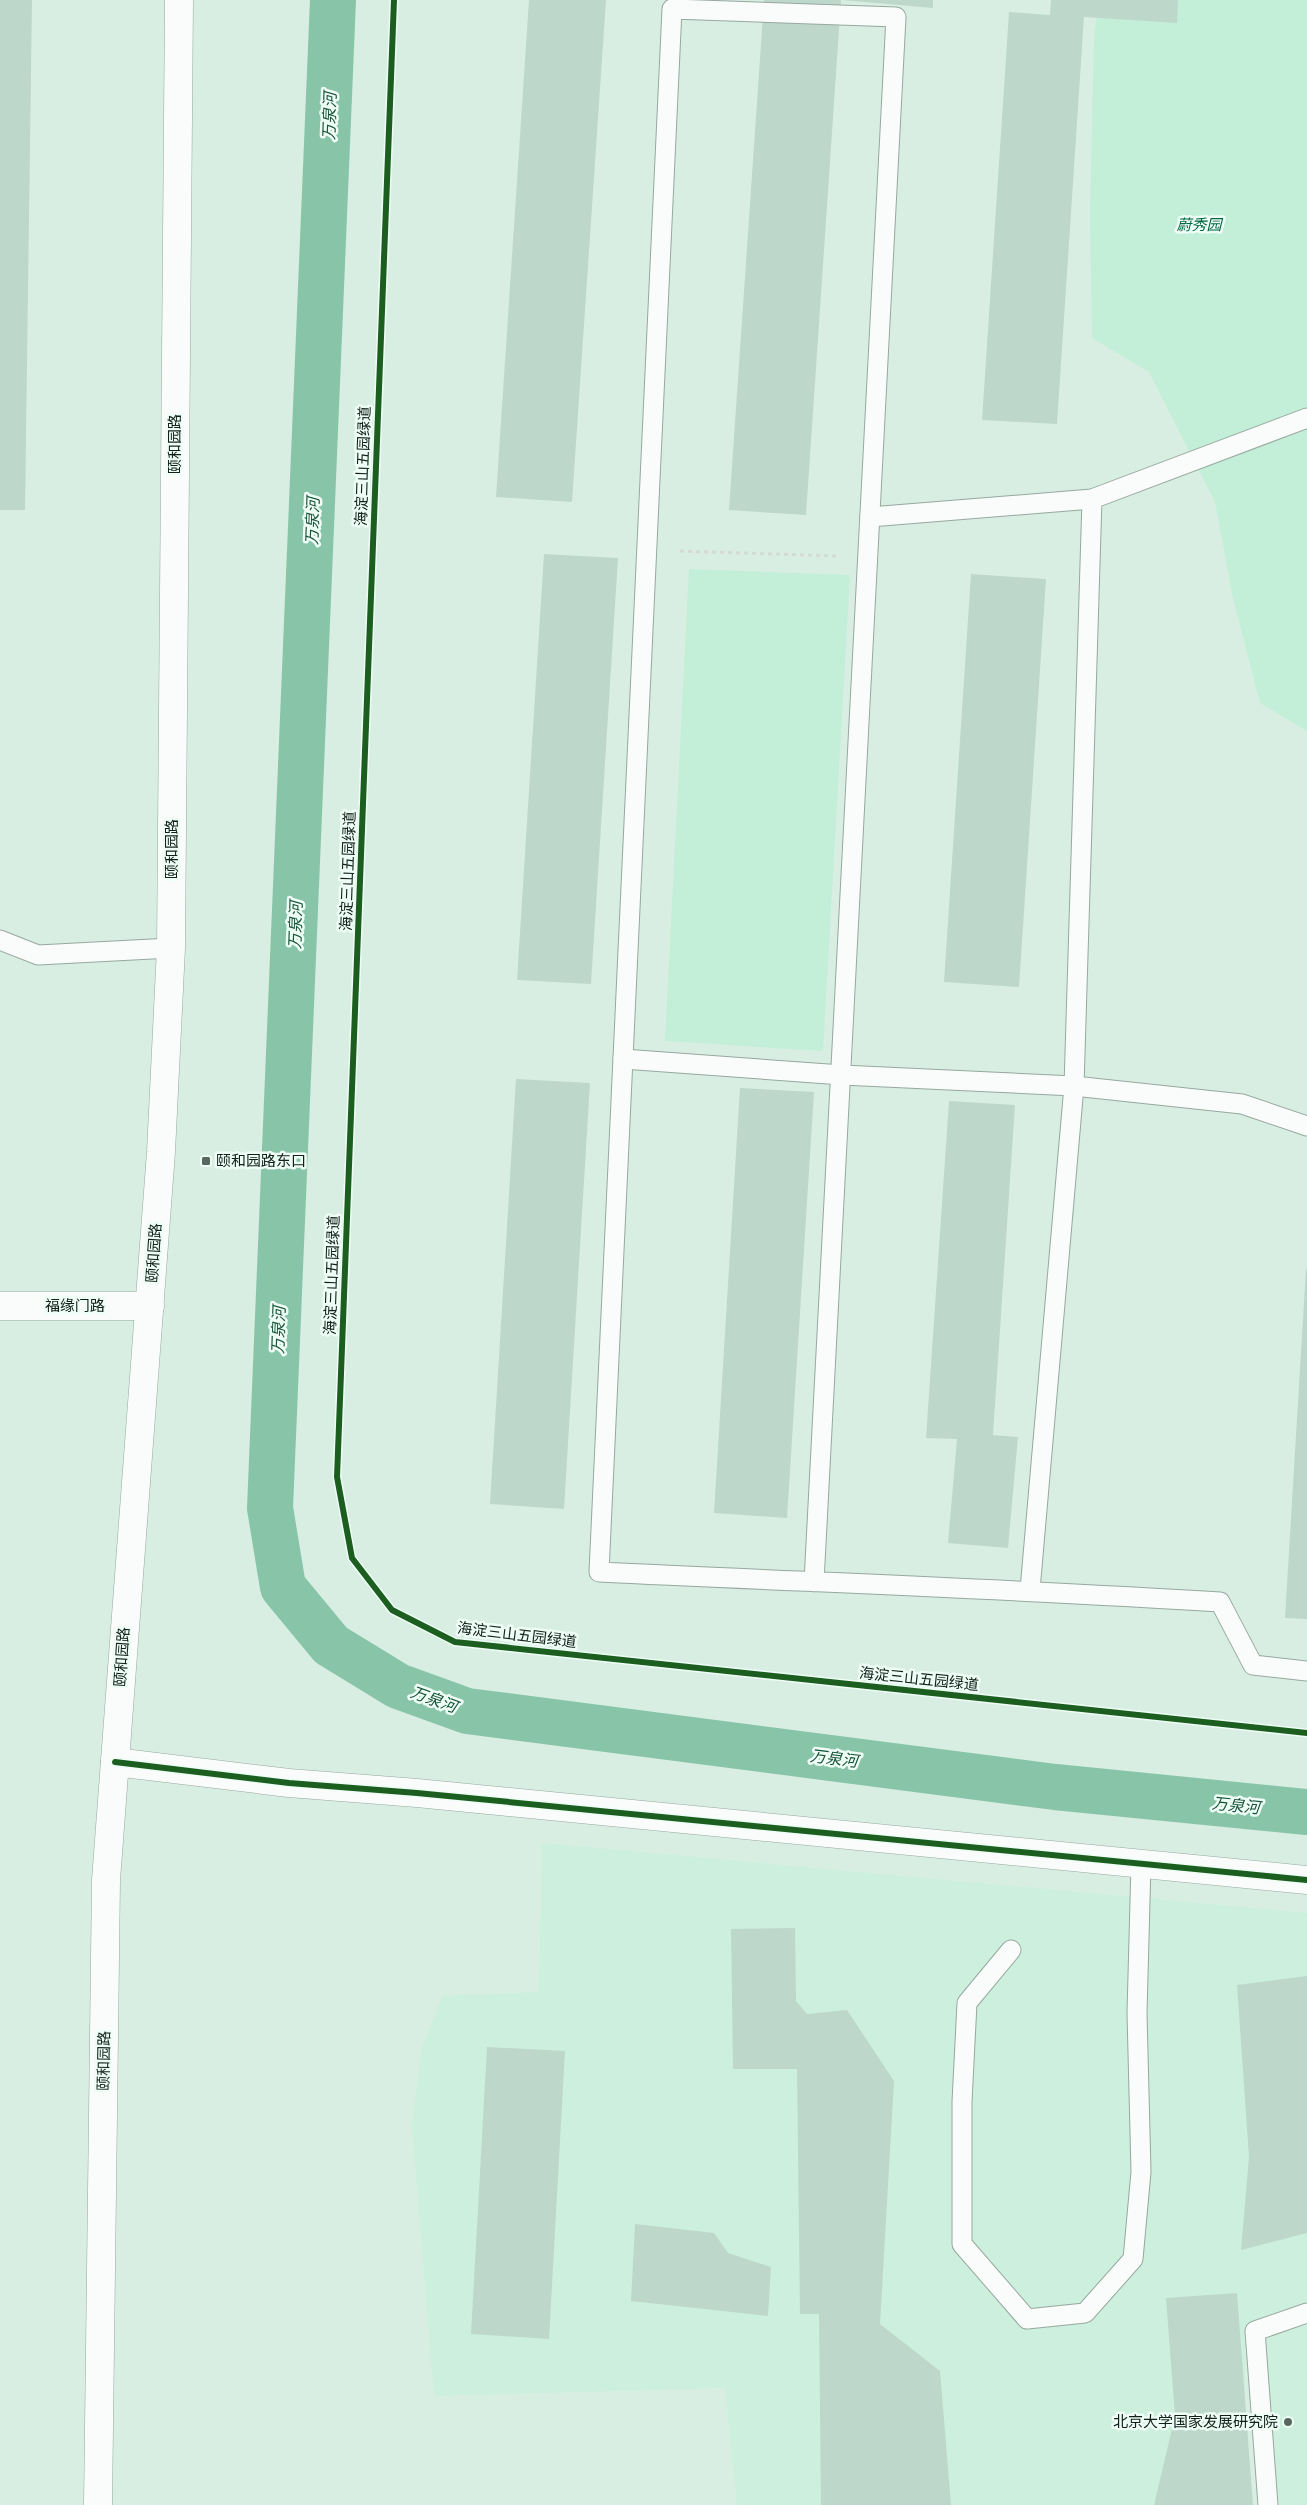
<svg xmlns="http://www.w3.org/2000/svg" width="1307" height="2505" font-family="Merriweather,'Noto Sans SC',serif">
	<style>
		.built { fill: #ccf0dd }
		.green { fill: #c3efd8 }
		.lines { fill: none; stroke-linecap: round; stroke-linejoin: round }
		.canal { stroke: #88c5a8; stroke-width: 46 }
		.building { fill: #bed7cb }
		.lane-casing { stroke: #97a89f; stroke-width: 21 }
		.street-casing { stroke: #97a89f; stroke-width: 29 }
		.secondary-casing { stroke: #97a89f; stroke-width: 29 }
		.path { stroke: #d4dad7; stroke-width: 3; stroke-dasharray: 4 4; stroke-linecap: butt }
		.lane { stroke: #f9fcfb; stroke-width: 19 }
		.street { stroke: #f9fcfb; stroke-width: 28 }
		.secondary { stroke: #f9fcfb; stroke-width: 28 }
		.cycleway-casing { stroke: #eefdf5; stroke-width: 9 }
		.cycleway { stroke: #1b5e20; stroke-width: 6 }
		.poi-dot { fill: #576860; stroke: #eefdf5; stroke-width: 2 }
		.labels { text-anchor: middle; stroke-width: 5; stroke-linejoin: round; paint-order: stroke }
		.park-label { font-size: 15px; font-style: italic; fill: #064; stroke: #eefdf5 }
		.street-label { font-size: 15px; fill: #122019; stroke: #eefdf5 }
		.poi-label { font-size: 15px; fill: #122019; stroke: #eefdf5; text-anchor: start }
		.water-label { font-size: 16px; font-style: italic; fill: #17533a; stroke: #eefdf5 }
	</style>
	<rect width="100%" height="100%" fill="#d8eee3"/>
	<g class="built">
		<polygon points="542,1843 1307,1913 1307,2303 1245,2326 1245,2505 737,2505 725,2388 434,2396 412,2126 422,2048 442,1996 539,1992"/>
		<polygon points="1307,2325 1307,2505 1276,2505 1263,2339"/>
	</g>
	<g class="green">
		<polygon points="1099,0 1307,0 1307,731 1260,703 1233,598 1215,502 1149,372 1092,338 1090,216 1094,36"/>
		<polygon points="689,569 850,575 823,1051 665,1041"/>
	</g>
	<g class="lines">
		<polyline class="canal" points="333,0 270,1508 283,1587 331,1645 398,1686 467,1711 1055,1787 1307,1812"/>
	</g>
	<g class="building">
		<polygon points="0,0 32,0 25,510 0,510"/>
		<polygon points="529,0 606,0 572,502 496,497"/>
		<polygon points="764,0 841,0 806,515 729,510"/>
		<polygon points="842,0 933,0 933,8"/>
		<polygon points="1051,0 1178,0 1177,23 1084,17 1057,424 982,420 1009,12 1050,15"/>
		<polygon points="544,554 618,558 591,984 517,980"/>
		<polygon points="971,574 1046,579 1019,987 944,982"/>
		<polygon points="516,1079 590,1083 564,1509 490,1504"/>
		<polygon points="740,1088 814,1092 787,1518 714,1513"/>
		<polygon points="949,1101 1015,1105 993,1435 1018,1437 1008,1548 948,1543 957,1439 926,1438"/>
		<polygon points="1306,1269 1307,1269 1307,1619 1285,1618"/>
		<polygon points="795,1928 796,2001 807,2014 847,2010 894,2081 880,2324 940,2371 951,2505 821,2505 819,2314 800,2314 797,2069 733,2069 731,1929"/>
		<polygon points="1307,1976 1307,2233 1241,2250 1249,2157 1237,1985"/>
		<polygon points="487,2047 565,2051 549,2339 471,2334"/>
		<polygon points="635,2224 714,2233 728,2253 771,2267 768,2316 631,2301"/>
		<polygon points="1237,2293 1253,2505 1154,2505 1175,2416 1166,2298"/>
	</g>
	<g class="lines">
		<defs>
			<g id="lane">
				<polyline points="870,517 1092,499 1307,418"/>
				<polyline points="0,940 38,955 171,948"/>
				<polyline points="623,1059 842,1075 1074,1086 1242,1104 1307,1126"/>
				<path d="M814,1582L896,17L672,9L599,1572C806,1582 1013,1589 1220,1602L1253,1665L1307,1671"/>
				<polyline points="1030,1590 1074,1086 1092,499"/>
				<polyline points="1011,1950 967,2003 962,2102 962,2244 1027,2319 1085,2313 1133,2259 1141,2172 1137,2013 1141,1864"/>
				<polyline points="1268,2505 1255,2331 1307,2313"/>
			</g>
			<g id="street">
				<polyline points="0,1306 150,1306"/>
				<polyline points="115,1762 289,1783 417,1793 1307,1880"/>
			</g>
			<polyline id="secondary" points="98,2505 106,1880 161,1152 171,948 179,0"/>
		</defs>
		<use href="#lane" class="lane-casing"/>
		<use href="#street" class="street-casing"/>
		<use href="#secondary" class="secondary-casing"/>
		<polyline class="path" points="680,551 836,556"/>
		<use href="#lane" class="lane"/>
		<use href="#street" class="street"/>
		<use href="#secondary" class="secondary"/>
		<defs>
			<g id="cycleway">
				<polyline points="394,0 337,1477 352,1558 392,1610 455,1642 1307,1733"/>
				<polyline points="115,1762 289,1783 417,1793 1307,1880"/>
			</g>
		</defs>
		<use href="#cycleway" class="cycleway-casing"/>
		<use href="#cycleway" class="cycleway"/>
	</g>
	<g class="poi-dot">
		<rect x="201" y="1156" width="10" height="10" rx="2.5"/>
		<circle cx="1288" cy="2422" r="5"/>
	</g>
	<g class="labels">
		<g class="park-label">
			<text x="1199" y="230">蔚秀园</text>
		</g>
		<g class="street-label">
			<text transform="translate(175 444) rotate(-90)" y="5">颐和园路</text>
			<text transform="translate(363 466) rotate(-88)" y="5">海淀三山五园绿道</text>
			<text transform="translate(172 849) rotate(-90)" y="5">颐和园路</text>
			<text transform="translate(348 871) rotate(-88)" y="5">海淀三山五园绿道</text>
			<text transform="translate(154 1253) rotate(-86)" y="5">颐和园路</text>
			<text transform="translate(332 1275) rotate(-88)" y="5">海淀三山五园绿道</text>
			<text x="75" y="1311">福缘门路</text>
			<text transform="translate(517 1635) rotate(7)" y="5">海淀三山五园绿道</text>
			<text transform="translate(122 1657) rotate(-86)" y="5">颐和园路</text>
			<text transform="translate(919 1679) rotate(6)" y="5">海淀三山五园绿道</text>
			<text transform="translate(104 2061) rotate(-89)" y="5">颐和园路</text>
		</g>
		<g class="poi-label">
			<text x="216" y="1166">颐和园路东口</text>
			<text x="1278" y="2427" text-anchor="end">北京大学国家发展研究院</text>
		</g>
		<g class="water-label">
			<text transform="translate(329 116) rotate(-88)" y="6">万泉河</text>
			<text transform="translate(312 521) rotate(-88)" y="6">万泉河</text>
			<text transform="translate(295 925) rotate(-88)" y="6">万泉河</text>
			<text transform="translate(278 1330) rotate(-88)" y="6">万泉河</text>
			<text transform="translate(434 1699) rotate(20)" y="6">万泉河</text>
			<text transform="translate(834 1758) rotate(7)" y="6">万泉河</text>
			<text transform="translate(1236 1805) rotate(6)" y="6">万泉河</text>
		</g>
	</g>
</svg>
